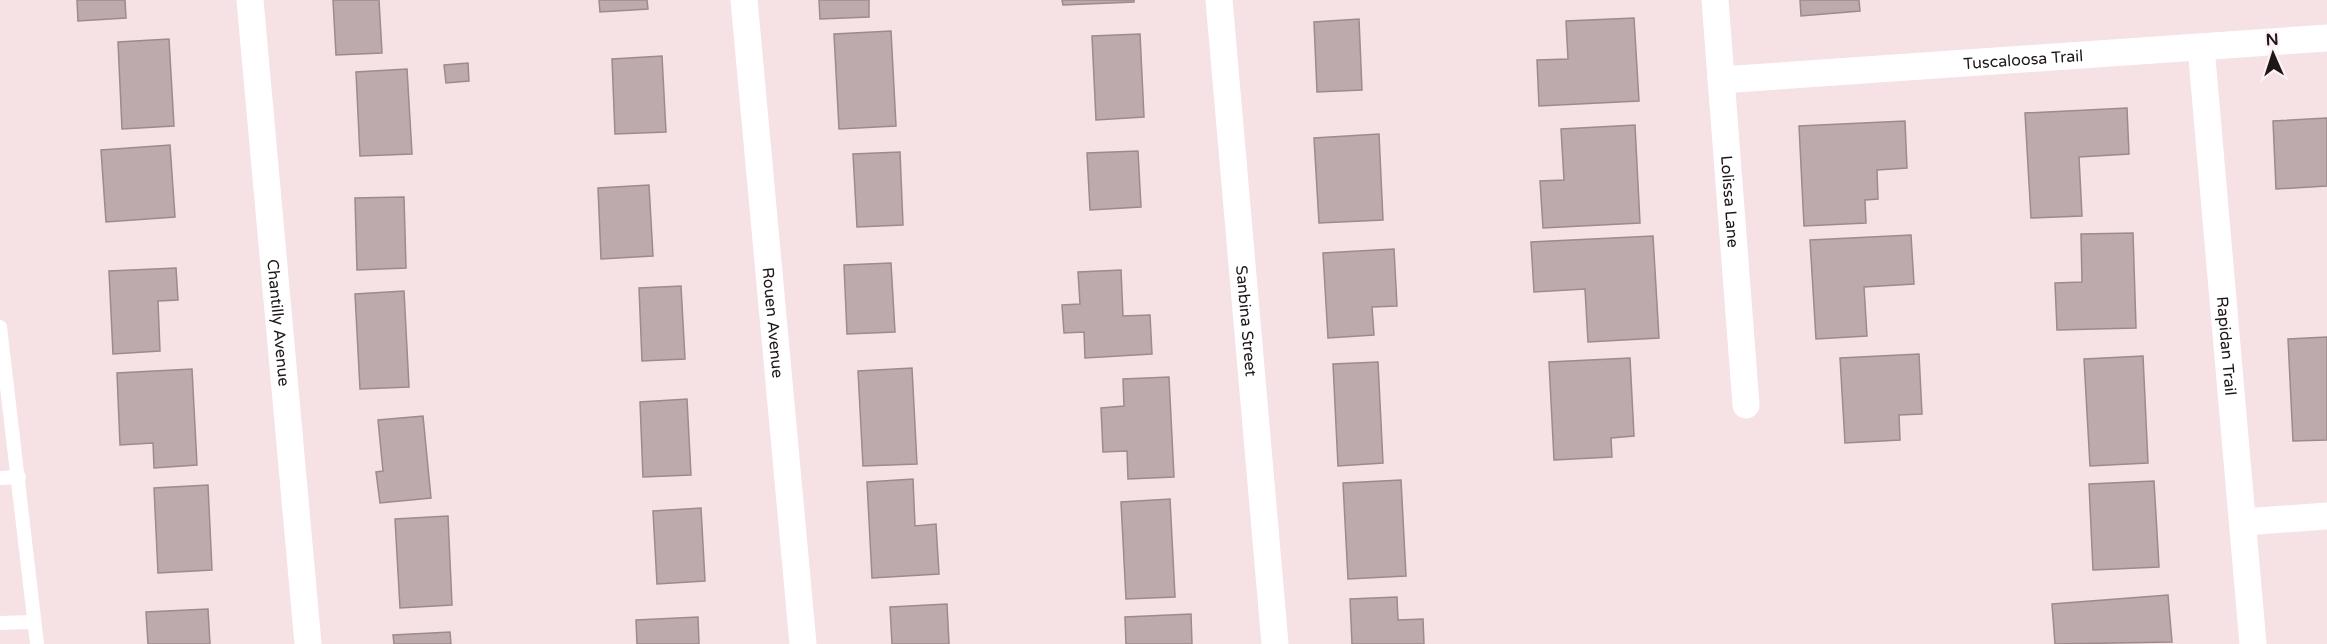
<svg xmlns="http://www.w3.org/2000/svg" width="2327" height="644" font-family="'Varela Round',sans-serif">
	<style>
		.building { fill: #bdaaad; stroke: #9d8a8d; stroke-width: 1.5 }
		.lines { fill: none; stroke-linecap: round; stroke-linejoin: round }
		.lane { stroke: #fff; stroke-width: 14 }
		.street { stroke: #fff; stroke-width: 27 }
		.labels { text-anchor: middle; stroke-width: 6; stroke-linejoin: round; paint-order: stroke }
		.street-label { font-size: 16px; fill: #1e1718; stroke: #fdf1f3 }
	</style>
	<rect width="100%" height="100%" fill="#f6e1e5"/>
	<g class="building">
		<polygon points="77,0 125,0 126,18 78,21"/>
		<polygon points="333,0 379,0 382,53 336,55"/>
		<polygon points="599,0 647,0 648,9 600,12"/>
		<polygon points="819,0 869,0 869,17 820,19"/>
		<polygon points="1062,0 1134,0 1134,2 1063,5"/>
		<polygon points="1800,0 1859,0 1860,11 1801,16"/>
		<polygon points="1634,18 1639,101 1539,106 1537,60 1568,59 1566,21"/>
		<polygon points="1359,19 1362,90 1317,92 1314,22"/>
		<polygon points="891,31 896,126 839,129 834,34"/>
		<polygon points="1140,34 1144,117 1096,120 1092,36"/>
		<polygon points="169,39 174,126 122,129 118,42"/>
		<polygon points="662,56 666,132 615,134 612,59"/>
		<polygon points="468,63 469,81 446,83 444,65"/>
		<polygon points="407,69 412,154 360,156 356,72"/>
		<polygon points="2127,108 2129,154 2079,157 2082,216 2031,218 2025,113"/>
		<polygon points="2327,118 2327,186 2276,189 2273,121"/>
		<polygon points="1905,121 1907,168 1877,170 1878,199 1865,200 1866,223 1804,226 1799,126"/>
		<polygon points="1635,125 1640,223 1543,228 1540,181 1564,180 1561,129"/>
		<polygon points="1379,134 1383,220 1319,223 1314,138"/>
		<polygon points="170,145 175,217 106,222 101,150"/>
		<polygon points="1138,151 1141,207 1090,210 1087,153"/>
		<polygon points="900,152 903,225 857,227 853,154"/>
		<polygon points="649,185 653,256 601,259 598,188"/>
		<polygon points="404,197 406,268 357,270 355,198"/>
		<polygon points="2133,233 2136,328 2057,330 2055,283 2082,282 2081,234"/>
		<polygon points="1911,235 1914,284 1864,287 1867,336 1816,339 1810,240"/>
		<polygon points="1653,236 1659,338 1588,342 1585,289 1534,292 1531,242"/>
		<polygon points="1394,249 1397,306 1372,307 1374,335 1328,338 1323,253"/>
		<polygon points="891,263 895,332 847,334 844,265"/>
		<polygon points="176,268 178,300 158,301 160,351 113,354 109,271"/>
		<polygon points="1121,270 1123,316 1150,315 1152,354 1085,358 1084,332 1064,333 1062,305 1080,304 1078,272"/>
		<polygon points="681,286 685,359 642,361 639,288"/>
		<polygon points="404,291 409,387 360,389 355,294"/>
		<polygon points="2327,337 2327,440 2293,441 2288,339"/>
		<polygon points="1919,354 1922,414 1899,415 1900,440 1845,443 1840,358"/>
		<polygon points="2143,356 2148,463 2090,466 2084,359"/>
		<polygon points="1630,358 1634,436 1611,438 1612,457 1554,460 1549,362"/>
		<polygon points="1378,362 1383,463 1338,466 1333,364"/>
		<polygon points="912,368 917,464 863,466 858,371"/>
		<polygon points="192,369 197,465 154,468 153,443 120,445 117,373"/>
		<polygon points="1169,377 1174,477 1128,479 1127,451 1103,452 1101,408 1124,406 1123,379"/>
		<polygon points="687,399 691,475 643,477 640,402"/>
		<polygon points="423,416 431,498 380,503 376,472 383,471 378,420"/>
		<polygon points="913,479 915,526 936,524 939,574 872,578 867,482"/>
		<polygon points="1401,480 1406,576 1348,579 1343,483"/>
		<polygon points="2154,481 2159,567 2093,570 2089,484"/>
		<polygon points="208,485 212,570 158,573 154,488"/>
		<polygon points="1170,499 1175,597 1126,599 1121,502"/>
		<polygon points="701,508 705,581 657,584 653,511"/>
		<polygon points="448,516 452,605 400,608 395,519"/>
		<polygon points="2168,595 2172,642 2055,644 2052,604"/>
		<polygon points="1397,597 1398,620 1423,619 1424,644 1352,644 1350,599"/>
		<polygon points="947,604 949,644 892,644 890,607"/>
		<polygon points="208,609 210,644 148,644 146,612"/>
		<polygon points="1191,614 1192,644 1126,644 1125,617"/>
		<polygon points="698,617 699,644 637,644 636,620"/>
		<polygon points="450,632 451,644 394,644 393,635"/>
	</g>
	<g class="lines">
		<g class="lane">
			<polyline points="0,327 37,644"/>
			<polyline points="0,478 19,477"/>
			<polyline points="0,623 33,622"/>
		</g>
		<g class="street">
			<path id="s1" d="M250,0L308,644"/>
			<path id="s2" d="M744,0L803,644"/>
			<path id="s3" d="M1219,0L1275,644"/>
			<path id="s4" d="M1715,0L1746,405"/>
			<path id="s5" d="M2201,47L2253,644"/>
			<path id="s6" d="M1721,80L2327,38"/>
			<polyline points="2243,522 2327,516"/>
		</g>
	</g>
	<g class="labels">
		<g class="street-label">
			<text dy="6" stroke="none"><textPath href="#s6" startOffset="303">Tuscaloosa Trail</textPath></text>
			<text dy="6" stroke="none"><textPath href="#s4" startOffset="202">Lolissa Lane</textPath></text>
			<text dy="6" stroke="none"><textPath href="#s1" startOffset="324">Chantilly Avenue</textPath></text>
			<text dy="6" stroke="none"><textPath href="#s2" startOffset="324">Rouen Avenue</textPath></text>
			<text dy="6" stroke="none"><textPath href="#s3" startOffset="322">Sanbina Street</textPath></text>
			<text dy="6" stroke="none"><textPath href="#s5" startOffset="300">Rapidan Trail</textPath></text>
		</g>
	</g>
	<g transform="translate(2273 54) rotate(357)" stroke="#fdf1f3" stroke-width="4.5" paint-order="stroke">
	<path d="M0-4.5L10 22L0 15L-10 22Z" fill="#1e1718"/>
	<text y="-9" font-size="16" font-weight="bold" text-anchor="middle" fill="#1e1718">N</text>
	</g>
</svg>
